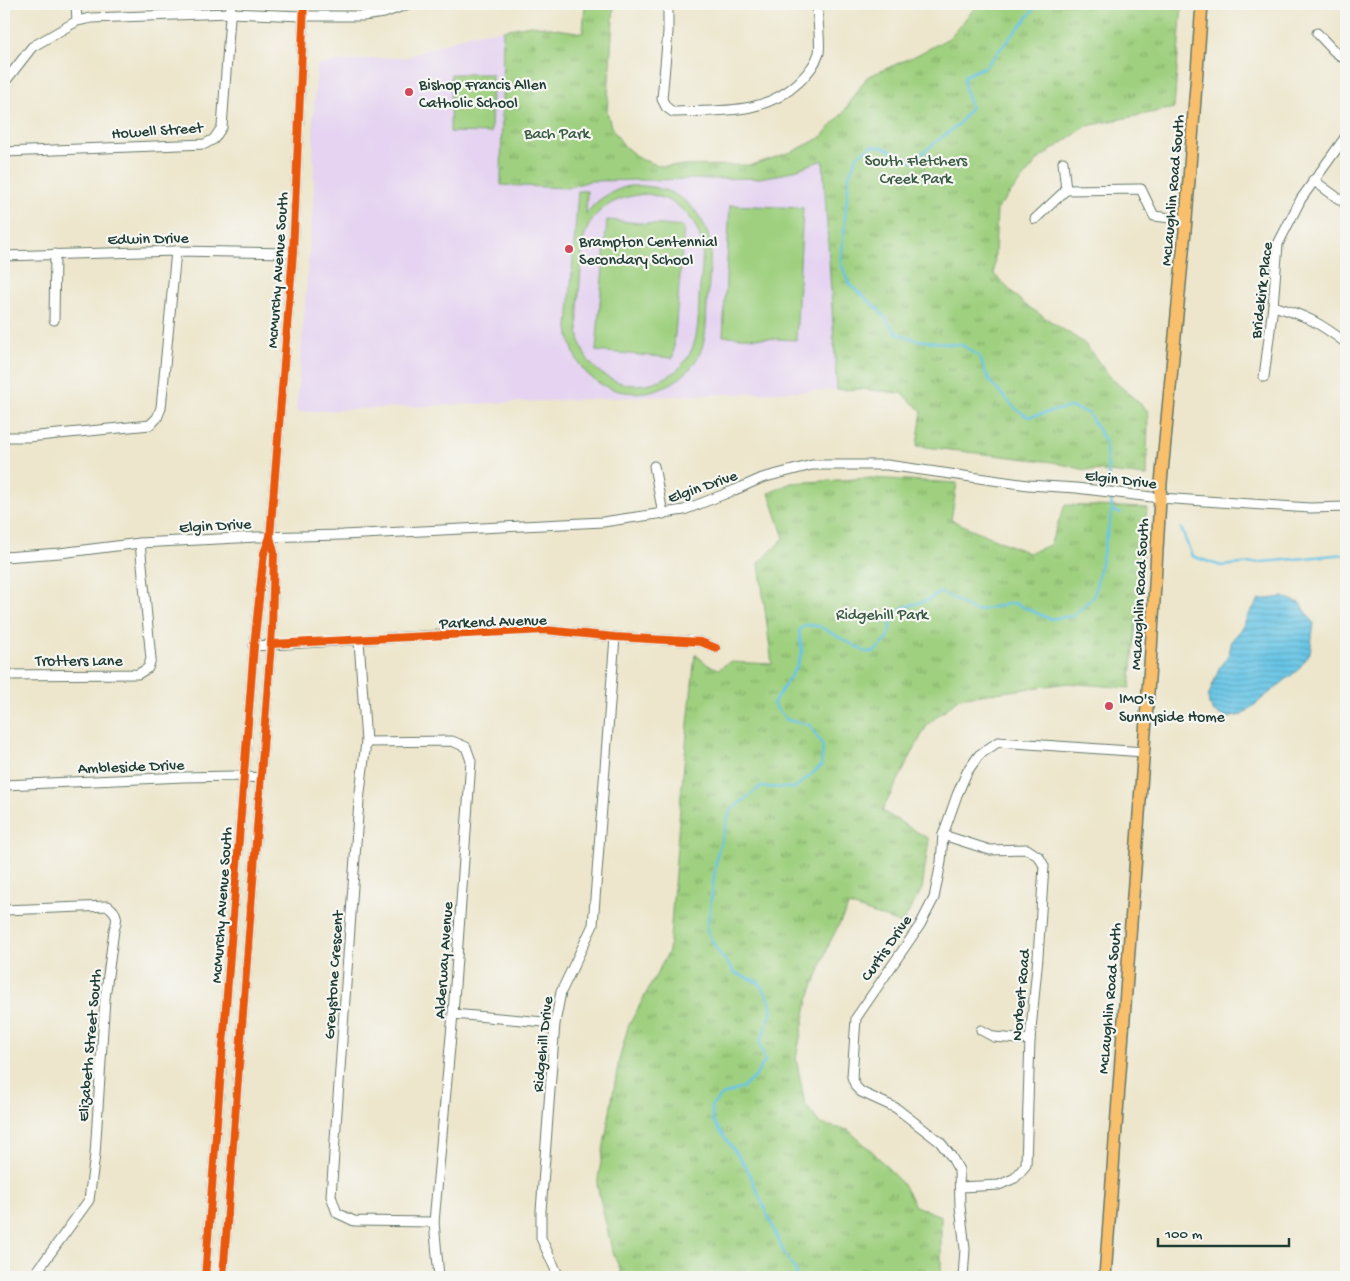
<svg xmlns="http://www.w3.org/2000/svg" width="1350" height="1281" font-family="'Gochi Hand',sans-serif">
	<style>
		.built { fill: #e5d3f1 }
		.grass { fill: #9fd07f; stroke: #5f865a; fill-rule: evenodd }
		.park { fill: url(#park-tufts); stroke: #5f865a }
		.water { fill: url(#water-rules); stroke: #44818d }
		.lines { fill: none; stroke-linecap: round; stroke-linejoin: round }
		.stream { stroke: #68c5e6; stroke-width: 2.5 }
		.minor-casing { stroke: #677869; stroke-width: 11 }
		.major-casing { stroke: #677869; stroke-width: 14 }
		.minor { stroke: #fff; stroke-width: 9 }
		.major { stroke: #f8bf6c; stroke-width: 11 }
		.cycleway-casing { stroke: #f6f6f2; stroke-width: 11 }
		.cycleway { stroke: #e8590c; stroke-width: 8 }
		.poi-dot { fill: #d1495b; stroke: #f6f6f2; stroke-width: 2 }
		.labels { text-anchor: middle; stroke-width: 4.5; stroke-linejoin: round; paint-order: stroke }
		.poi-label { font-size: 16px; fill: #1f3d34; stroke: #f6f6f2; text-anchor: start }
		.street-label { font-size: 16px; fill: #1f3d34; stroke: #f6f6f2 }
		.park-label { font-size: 16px; fill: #395a43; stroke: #f6f6f2 }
	</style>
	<defs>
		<pattern id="park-tufts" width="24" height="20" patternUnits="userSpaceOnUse" patternTransform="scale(1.25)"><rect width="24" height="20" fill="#9fd07f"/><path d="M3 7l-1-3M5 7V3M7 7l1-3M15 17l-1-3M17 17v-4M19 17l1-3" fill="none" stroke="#81aa69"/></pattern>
		<pattern id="water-rules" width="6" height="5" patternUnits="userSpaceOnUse" patternTransform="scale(1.25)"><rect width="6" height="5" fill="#68c5e6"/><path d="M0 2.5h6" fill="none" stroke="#55a1bb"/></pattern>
	</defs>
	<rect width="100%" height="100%" fill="#f6f6f2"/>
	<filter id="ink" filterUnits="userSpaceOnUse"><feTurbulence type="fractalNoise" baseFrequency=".02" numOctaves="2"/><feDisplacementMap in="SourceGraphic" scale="10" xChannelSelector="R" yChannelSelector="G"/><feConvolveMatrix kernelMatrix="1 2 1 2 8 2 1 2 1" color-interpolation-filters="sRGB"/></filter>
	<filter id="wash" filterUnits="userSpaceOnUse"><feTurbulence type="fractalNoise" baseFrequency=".0096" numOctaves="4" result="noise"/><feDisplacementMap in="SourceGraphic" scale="20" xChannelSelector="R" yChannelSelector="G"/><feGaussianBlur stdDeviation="1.12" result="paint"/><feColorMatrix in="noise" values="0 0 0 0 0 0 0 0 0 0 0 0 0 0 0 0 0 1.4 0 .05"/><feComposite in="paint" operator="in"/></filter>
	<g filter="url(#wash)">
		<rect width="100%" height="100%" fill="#ede6cc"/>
		<polygon class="built" points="503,30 501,184 567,188 590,181 783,174 823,160 837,390 588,399 296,412 314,191 313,118 317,65 363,59 407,57 469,35"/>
		<g class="grass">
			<polygon points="451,74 492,74 491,133 450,132"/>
			<path d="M629,186C671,183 704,205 711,247C710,266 709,285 707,304C706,322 707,341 698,357C674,401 603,407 577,360C572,350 569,338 568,327L578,191H587L586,214C597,199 611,191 629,186ZM647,194C673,198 695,214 701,241C705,257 700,281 699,298C698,320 699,341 686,360C675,376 656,384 637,385C624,385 612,381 601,373C574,353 577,324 579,294C580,277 582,261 583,244C588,210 616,196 647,194Z"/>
			<polygon points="730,205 803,208 796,340 723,336"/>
			<polygon points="607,220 684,227 673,358 596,351"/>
		</g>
		<g class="park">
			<polygon points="585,4 614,4 607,111 611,127 624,146 640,159 661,166 752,165 794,151 820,138 843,113 867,77 917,55 949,38 978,4 1182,4 1174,108 1087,126 1040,158 997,209 994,274 1024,304 1084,343 1110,377 1148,411 1147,476 1081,469 1053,462 917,446 922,411 901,393 861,389 837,390 823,160 783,174 759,178 590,181 567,188 501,185 503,30 531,25 583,33"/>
			<polygon points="872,478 957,483 951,520 1028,553 1050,545 1065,505 1147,508 1130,688 1068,683 959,698 927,725 882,811 929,839 922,889 902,924 849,905 830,942 808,1000 796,1058 805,1104 820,1124 848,1130 873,1152 904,1186 915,1206 941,1216 941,1277 623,1277 612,1250 597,1185 619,1060 628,1027 669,951 681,795 695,654 708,665 719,669 729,662 772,664 759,563 784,538 769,493 791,483"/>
		</g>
		<polygon class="water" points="1283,597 1300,603 1314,623 1310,653 1298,670 1242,715 1227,718 1214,712 1209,704 1208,697 1219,668 1229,654 1232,640 1241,630 1249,614 1259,600"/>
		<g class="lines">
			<g class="stream">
				<polyline points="883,147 871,146 857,156 849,175 841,263 849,284 878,309 897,333 916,340 962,345 979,356 990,382 1015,408 1028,417 1070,407 1088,413 1105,441 1110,490"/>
				<polyline points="883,147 912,161 959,124 971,107 965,90 964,76 986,66 1032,12 1035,4"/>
				<polyline points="1112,511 1120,513"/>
				<polyline points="1181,528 1192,556 1221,566 1346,554"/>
				<polyline points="796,1277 796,1271 784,1253 747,1168 713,1121 711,1106 723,1095 742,1088 755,1077 765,1061 760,1043 772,1010 769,998 758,982 735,973 717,950 707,931 717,854 730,811 760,787 795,788 821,766 823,746 810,725 787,720 773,704 797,666 802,652 799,631 804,625 819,626 866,652 874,652 888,639 892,620 902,608 928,600 941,592 974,611 1014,603 1050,619 1073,616 1094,596 1112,511 1111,495"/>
			</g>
		</g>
	</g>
	<g filter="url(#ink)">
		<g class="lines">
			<defs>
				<g id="minor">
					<polyline points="76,4 77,21"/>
					<path d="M668,4V32L662,99L666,107L673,112C719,110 763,116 799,82C807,74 816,64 819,53C821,42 817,16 817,4"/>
					<polyline points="1317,33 1334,51 1346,60"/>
					<polyline points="4,83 32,47 77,21 91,18 230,13 302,16 363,16 384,13 408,4"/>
					<polyline points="4,152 205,144 214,139 222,127 231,4"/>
					<polyline points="1063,162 1066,190"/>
					<polyline points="1313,180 1346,204"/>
					<polyline points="1035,219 1066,190 1141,189 1154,216 1186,220"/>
					<polyline points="4,256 176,251 293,253"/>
					<path d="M1273,306C1305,315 1320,323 1346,343"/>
					<polyline points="54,320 55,254"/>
					<polyline points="1264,377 1273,306 1278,244 1301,199 1346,136"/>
					<polyline points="4,437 28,437 150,425 157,418 161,408 176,251"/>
					<polyline points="654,466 663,514"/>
					<polyline points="4,557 60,553 140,543 257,537 343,535 603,522 684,510 735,490 762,478 812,465 887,465 1028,485 1076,488 1160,498 1310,508 1346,507"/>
					<polyline points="359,640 366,742 359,801 331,1196 337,1213 354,1221 434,1222"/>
					<polyline points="254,646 472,633 545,630 615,637 701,642 716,648"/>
					<polyline points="4,675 138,674 148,668 151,659 140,543"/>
					<polyline points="366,742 452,741 466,747 471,761 453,1014 434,1222 439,1277"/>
					<polyline points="4,785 184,777 235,776 260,778"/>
					<polyline points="943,835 990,850 1027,849 1039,857 1044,866 1038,957 1030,1040 1026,1165 1015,1178 999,1185 960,1187"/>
					<path d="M4,910L108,906C118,913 118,920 114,930L105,998L95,1155L89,1200L33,1277"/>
					<polyline points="453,1014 555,1023"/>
					<polyline points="981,1030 994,1037 1030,1040"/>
					<polyline points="205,1277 254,646 264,553 270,537"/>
					<polyline points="223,1277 272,630 274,552 270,537 293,253 304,4"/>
					<polyline points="559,1277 541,1238 541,1211 555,1023 561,992 593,925 615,637"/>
					<polyline points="963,1277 965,1249 960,1206 959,1170 951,1156 940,1142 896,1108 861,1092 856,1087 852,1077 856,1018 920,925 934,898 941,862 943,835 957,795 967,772 979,755 998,742 1144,752"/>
				</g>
				<polyline id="major" points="1105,1277 1151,651 1161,483 1186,220 1202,4"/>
			</defs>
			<use href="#minor" class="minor-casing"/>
			<use href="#major" class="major-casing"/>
			<use href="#minor" class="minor"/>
			<use href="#major" class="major"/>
			<defs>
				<g id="cycleway">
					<polyline points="271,644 545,630 615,637 701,642 716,648"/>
					<polyline points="205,1277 254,646 264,553 270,537"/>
					<polyline points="223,1277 272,630 274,552 270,537 293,253 304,4"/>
				</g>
			</defs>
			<use href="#cycleway" class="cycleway-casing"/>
			<use href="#cycleway" class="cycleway"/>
		</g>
	</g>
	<g class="poi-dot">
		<circle cx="409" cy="92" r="5"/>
		<circle cx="569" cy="249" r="5"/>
		<circle cx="1109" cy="706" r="5"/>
	</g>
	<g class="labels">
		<g class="poi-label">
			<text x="419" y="89">Bishop Francis Allen<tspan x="419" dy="18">Catholic School</tspan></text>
			<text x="579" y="246">Brampton Centennial<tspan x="579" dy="18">Secondary School</tspan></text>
			<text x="1119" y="703">IMO's<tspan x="1119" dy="18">Sunnyside Home</tspan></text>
		</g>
		<g class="street-label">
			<text transform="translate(157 129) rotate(-4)" y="6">Howell Street</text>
			<text transform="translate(1171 190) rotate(-85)" y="6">McLaughlin Road South</text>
			<text transform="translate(148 237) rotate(-1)" y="6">Edwin Drive</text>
			<text transform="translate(276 270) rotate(-86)" y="6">McMurchy Avenue South</text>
			<text transform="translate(1260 290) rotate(-83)" y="6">Bridekirk Place</text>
			<text transform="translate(1121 478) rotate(7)" y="6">Elgin Drive</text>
			<text transform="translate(702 485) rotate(-19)" y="6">Elgin Drive</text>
			<text transform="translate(215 524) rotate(-3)" y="6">Elgin Drive</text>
			<text transform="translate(1138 594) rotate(-87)" y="6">McLaughlin Road South</text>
			<text transform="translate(493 620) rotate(-2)" y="6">Parkend Avenue</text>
			<text x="79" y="665">Trotters Lane</text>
			<text transform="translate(131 765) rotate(-2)" y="6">Ambleside Drive</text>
			<text transform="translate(220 905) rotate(-86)" y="6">McMurchy Avenue South</text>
			<text transform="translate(885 947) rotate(-55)" y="6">Curtis Drive</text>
			<text transform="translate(442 960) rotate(-86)" y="6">Alderway Avenue</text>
			<text transform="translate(332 975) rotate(-86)" y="6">Greystone Crescent</text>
			<text transform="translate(1019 995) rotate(-85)" y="6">Norbert Road</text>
			<text transform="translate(1108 998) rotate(-85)" y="6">McLaughlin Road South</text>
			<text transform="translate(541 1044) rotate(-84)" y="6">Ridgehill Drive</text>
			<text transform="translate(88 1045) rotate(-85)" y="6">Elizabeth Street South</text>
		</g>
		<g class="park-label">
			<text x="557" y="138">Bach Park</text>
			<text x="916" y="165">South Fletchers<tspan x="916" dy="18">Creek Park</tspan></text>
			<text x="882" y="619">Ridgehill Park</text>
		</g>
	</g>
	<rect width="1350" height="1281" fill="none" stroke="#f6f6f2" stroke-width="20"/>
	<path d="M1158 1238v8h131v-8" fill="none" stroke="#1f3d34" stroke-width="2.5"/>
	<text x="1165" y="1238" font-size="15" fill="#1f3d34" stroke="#f6f6f2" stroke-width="4" paint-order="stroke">100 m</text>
</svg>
